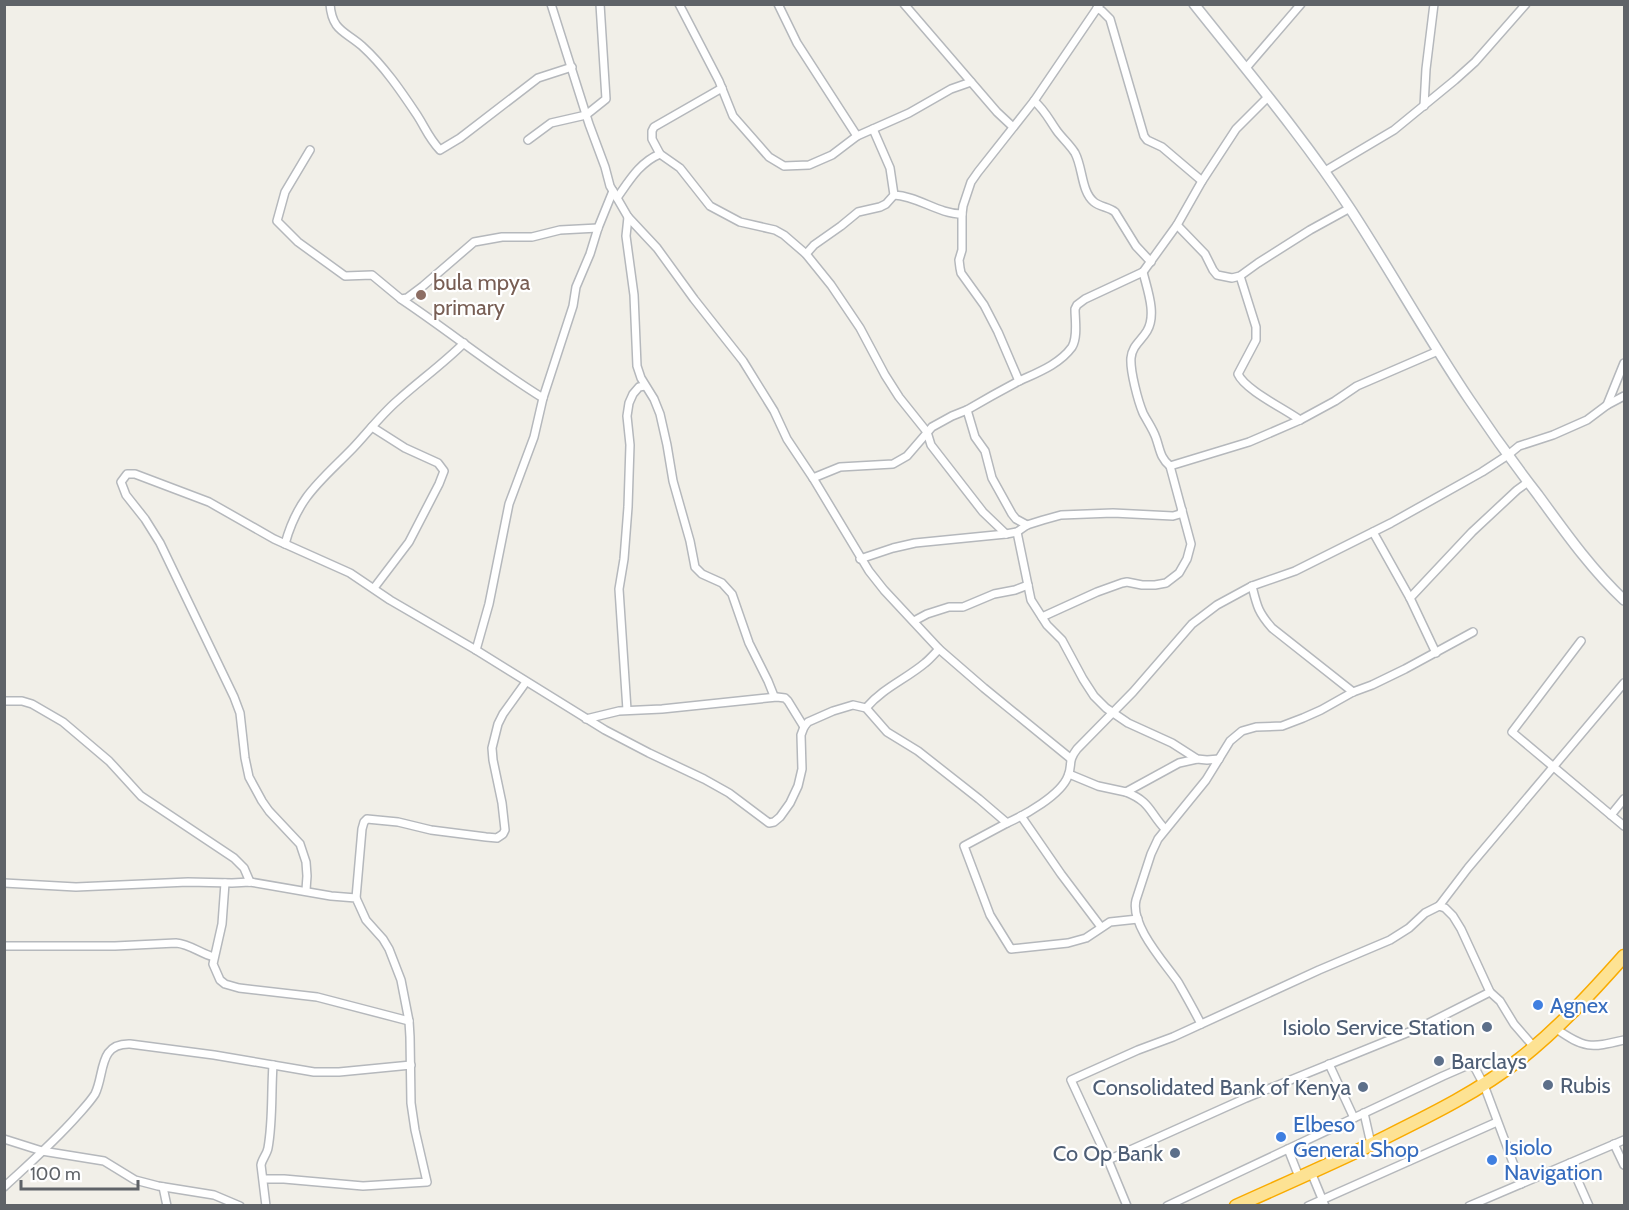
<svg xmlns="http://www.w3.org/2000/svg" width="1629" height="1210" font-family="Cabin,sans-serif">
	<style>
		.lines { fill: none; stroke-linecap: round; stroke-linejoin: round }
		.street-casing { stroke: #b5b8bc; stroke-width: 10 }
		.secondary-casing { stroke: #b6babf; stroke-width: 12 }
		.highway-casing { stroke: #f9ab00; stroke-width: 15 }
		.street { stroke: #fff; stroke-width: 7 }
		.secondary { stroke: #fff; stroke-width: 9 }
		.highway { stroke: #fde293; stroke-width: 12 }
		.education-dot { fill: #8d6e63; stroke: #fff; stroke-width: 2 }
		.shop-dot { fill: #3f7fe0; stroke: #fff; stroke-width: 2 }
		.service-dot { fill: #5c6f8a; stroke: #fff; stroke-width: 2 }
		.labels { text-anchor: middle; stroke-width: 4.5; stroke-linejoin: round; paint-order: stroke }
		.education-label { font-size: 22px; fill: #785e54; stroke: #fff; text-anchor: start }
		.shop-label { font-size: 22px; fill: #366cbe; stroke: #fff; text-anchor: start }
		.service-label { font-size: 22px; fill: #4e5e75; stroke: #fff; text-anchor: end }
	</style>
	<rect width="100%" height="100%" fill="#f1efe8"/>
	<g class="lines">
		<defs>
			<g id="street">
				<path d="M330,4C332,31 345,31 362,46C384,66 401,91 417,115C426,129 428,137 440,150L460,138L538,78L572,67"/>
				<polyline points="551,4 589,124 605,167 610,186 617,198 628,217 657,248 694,299 743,361 774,411 787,439 813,478 869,571 884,590 939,649 984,688 1070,758"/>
				<polyline points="679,4 719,81 733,116 769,157 784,166 809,165 832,155 857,136 909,113 951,89 971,82"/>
				<polyline points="778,4 797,43 857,136"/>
				<polyline points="904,4 997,112 1013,127"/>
				<polyline points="1097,8 1102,11 1110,19 1144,136 1147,140 1162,147 1202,181"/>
				<polyline points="1246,68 1301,4"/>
				<polyline points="722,88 654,127 652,131 652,139 660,154 680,168 710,206 740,222 775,230 784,235 806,254 831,285 860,328 885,375 899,397 927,432 931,445 983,512 1006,534"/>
				<path d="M1034,101C1045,110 1049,120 1057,131C1063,139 1070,145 1075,153C1083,168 1081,191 1094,202C1100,207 1109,207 1115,212L1136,246L1151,262"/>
				<polyline points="1424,106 1426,69 1434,4"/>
				<polyline points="528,140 551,123 586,115 606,99 600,4"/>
				<polyline points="310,150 285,192 277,221 298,242 345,276 372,275 401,299 407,298 423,286 474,242 502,237 532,237 560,230 598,228"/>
				<polyline points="1325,171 1394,130 1455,80 1475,62 1526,4"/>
				<path d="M894,195C918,196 938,214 962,214"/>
				<path d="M617,198C629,181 640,162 660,154"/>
				<polyline points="628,217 626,236 634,295 637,366 641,378 654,399 660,414 667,445 673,481 690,541 695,567 702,574 722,583 732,594 749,643 768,681 774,696"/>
				<polyline points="1177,225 1205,254 1213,270 1217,275 1232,278 1240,276 1258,263 1310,230 1350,208"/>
				<polyline points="806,254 814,245 841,226 858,212 880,207 886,204 894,195 890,168 873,129"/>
				<path d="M1143,272C1147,289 1157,314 1147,331C1141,341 1132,346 1131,358C1130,371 1138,401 1143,413C1147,421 1153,429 1156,438C1160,449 1160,458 1170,466L1249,442L1300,420L1335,401L1357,386L1438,351"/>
				<path d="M1240,276L1256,327V340L1238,374C1245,390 1285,409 1300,420"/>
				<path d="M401,299C449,331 494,368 543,398"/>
				<polyline points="1019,381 998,332 984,305 961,273 960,268 959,260 962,250 962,214 963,206 971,182 978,172 1034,101 1100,4"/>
				<polyline points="1607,405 1624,363"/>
				<path d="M967,410C984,400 1000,391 1017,382C1036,373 1059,365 1072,347C1078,337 1075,320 1075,309L1077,305L1085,299L1143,272L1177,225L1202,181L1236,129L1268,97"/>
				<polyline points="372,427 405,448 438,463 444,471 439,484 409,542 374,588"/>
				<polyline points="813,478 840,467 893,464 907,456 932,427 952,416 967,410 975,437 985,451 992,478 1012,514 1016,519 1027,525"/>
				<polyline points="1017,532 1031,600 1047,625 1062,640 1083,679 1094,696 1106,708 1128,723 1172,743 1197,759 1207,760 1219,759"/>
				<polyline points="1373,532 1410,598 1436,653"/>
				<path d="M285,544C298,496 321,481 353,448C368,432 381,415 397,401C419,381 443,364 464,343"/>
				<polyline points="860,559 893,548 915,543 1006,534 1017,532 1027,525 1043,520 1061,515 1113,513 1173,516 1180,514 1182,510"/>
				<path d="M1252,586C1257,606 1258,612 1272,628L1353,692"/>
				<polyline points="1410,598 1472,532 1517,490 1528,482"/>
				<polyline points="1042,617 1097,592 1122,583 1127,582 1142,585 1155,585 1166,583 1179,573 1187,559 1191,544 1170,466"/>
				<polyline points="914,621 927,614 949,607 963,607 994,594 1015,590 1028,585"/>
				<polyline points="1581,641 1512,732 1624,826"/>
				<polyline points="476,650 489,604 509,504 534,437 543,398 573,306 576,287 590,254 598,228 613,191"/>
				<polyline points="4,701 22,701 32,704 63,722 109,761 141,796 234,858 244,868 250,882"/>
				<path d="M866,708C883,688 906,679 925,663C930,659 935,653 939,649"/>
				<polyline points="627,710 619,589 624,559 628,507 630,445 627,416 629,403 633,394 639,387 645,386"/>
				<polyline points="586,719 619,711 662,709 777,697 785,698 788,701 804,727"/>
				<polyline points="1069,774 1098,786 1126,792 1179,763 1197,759"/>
				<path d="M1126,792C1151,802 1149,812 1165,829"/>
				<polyline points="1611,815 1624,799"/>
				<polyline points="1021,816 1061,874 1101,927"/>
				<polyline points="1007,823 964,846 990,915 1011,949 1068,943 1086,938 1110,922 1138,919"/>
				<polyline points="4,883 76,887 188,882 232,883 250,882 331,896 356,898 366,920 383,939 389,949 401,980 409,1021 410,1037 411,1103 415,1130 427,1182 363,1186 284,1179 264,1179"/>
				<polyline points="225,883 222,924 213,964 220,980 225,984 239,988 317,997 409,1021"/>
				<path d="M306,890L307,876L306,862L300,844L269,811L262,801L249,777L245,758L240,713L234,697L160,543L145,519L126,495L121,482L127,474H135L209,502L274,539L350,573L390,600L476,650L605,730L649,753L704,779L729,793L769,823L774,822L780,817L790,803L798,786L802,769L801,735L804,727L808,722L833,711L853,705L866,708L887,732L918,751L979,799L1007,823C1025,815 1061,795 1068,776C1073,764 1067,762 1077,749L1133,692L1192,624L1217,605L1252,586L1295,571L1391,523L1482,472L1508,455L1519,446L1553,435L1587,420L1607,405L1624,396"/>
				<polyline points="356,898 362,829 364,822 367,819 398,822 431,830 486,837 497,838 503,834 505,830 502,803 493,760 492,748 498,724 503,714 526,682"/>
				<polyline points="1439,906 1468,868 1624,683"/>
				<path d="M4,946H115L176,943C190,944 201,954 214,957"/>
				<path d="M1201,1024C1194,1010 1186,996 1178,982C1164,962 1130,925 1136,900L1151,854L1158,839L1206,780L1230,741L1242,731L1256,727L1282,726L1303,718L1321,710L1353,692L1372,685L1405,669L1473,632"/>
				<path d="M1555,1028C1585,1049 1590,1048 1624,1040"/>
				<polyline points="1329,1064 1354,1118"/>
				<polyline points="1364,1113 1371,1144"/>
				<polyline points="4,1139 42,1151 104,1161 135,1180 158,1186 214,1195 240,1206"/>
				<polyline points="1614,1144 1624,1165"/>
				<polyline points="1288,1149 1299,1177"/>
				<polyline points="1108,1160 1246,1098 1419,1028 1490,992"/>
				<polyline points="1570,1163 1589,1206"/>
				<polyline points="1311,1172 1325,1206"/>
				<path d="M4,1187C29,1164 55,1141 77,1116C83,1109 90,1102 95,1094C105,1074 98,1043 130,1044L214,1055L314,1072H339L411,1065"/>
				<polyline points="163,1187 167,1206"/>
				<path d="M266,1206L261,1165C262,1159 267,1154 268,1148C273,1120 271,1093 273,1065"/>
				<polyline points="1127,1206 1108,1160 1071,1080 1138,1050 1173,1037 1319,970 1390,940 1409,928 1425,913 1439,906 1445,908 1453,916 1461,929 1490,992 1500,1001 1514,1024 1534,1047"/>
				<polyline points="1167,1206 1443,1076 1466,1066 1472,1066 1475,1068 1484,1085 1521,1184"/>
				<polyline points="1308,1206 1497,1122"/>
				<polyline points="1469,1206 1624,1140"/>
			</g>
			<path id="secondary" d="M1194,4C1248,72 1304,138 1351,210C1392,273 1428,338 1469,399C1491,432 1514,464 1538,495C1565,532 1591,569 1624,600"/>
			<path id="highway" d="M1236,1206C1281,1186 1326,1166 1370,1145C1422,1119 1474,1095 1520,1059C1559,1028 1592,992 1624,956"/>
		</defs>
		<use href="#street" class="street-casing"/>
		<use href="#secondary" class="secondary-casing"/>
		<use href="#highway" class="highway-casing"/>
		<use href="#street" class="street"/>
		<use href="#secondary" class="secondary"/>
		<use href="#highway" class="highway"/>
	</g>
	<circle class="education-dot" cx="421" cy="295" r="6"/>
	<g class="shop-dot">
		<circle cx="1538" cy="1005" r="6"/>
		<circle cx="1281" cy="1137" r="6"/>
		<circle cx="1492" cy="1160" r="6"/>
	</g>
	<g class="service-dot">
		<circle cx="1487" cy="1027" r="6"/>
		<circle cx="1439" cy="1061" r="6"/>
		<circle cx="1548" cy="1085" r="6"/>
		<circle cx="1363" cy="1087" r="6"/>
		<circle cx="1175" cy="1153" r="6"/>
	</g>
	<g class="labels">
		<g class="education-label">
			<text x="433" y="290">bula mpya<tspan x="433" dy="25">primary</tspan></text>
		</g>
		<g class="shop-label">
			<text x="1550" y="1013">Agnex</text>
			<text x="1293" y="1132">Elbeso<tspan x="1293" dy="25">General Shop</tspan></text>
			<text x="1504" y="1155">Isiolo<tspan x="1504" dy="25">Navigation</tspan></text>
		</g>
		<g class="service-label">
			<text x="1475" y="1035">Isiolo Service Station</text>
			<text x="1451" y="1069" text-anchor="start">Barclays</text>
			<text x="1560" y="1093" text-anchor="start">Rubis</text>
			<text x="1351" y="1095">Consolidated Bank of Kenya</text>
			<text x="1163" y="1161">Co Op Bank</text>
		</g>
	</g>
	<rect width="1629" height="1210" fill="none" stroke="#5f6368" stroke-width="12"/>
	<path d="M21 1180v9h117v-9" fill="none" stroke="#5f6368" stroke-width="3"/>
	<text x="30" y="1180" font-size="18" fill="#5f6368" stroke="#ffffff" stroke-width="4.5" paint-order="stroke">100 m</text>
</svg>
